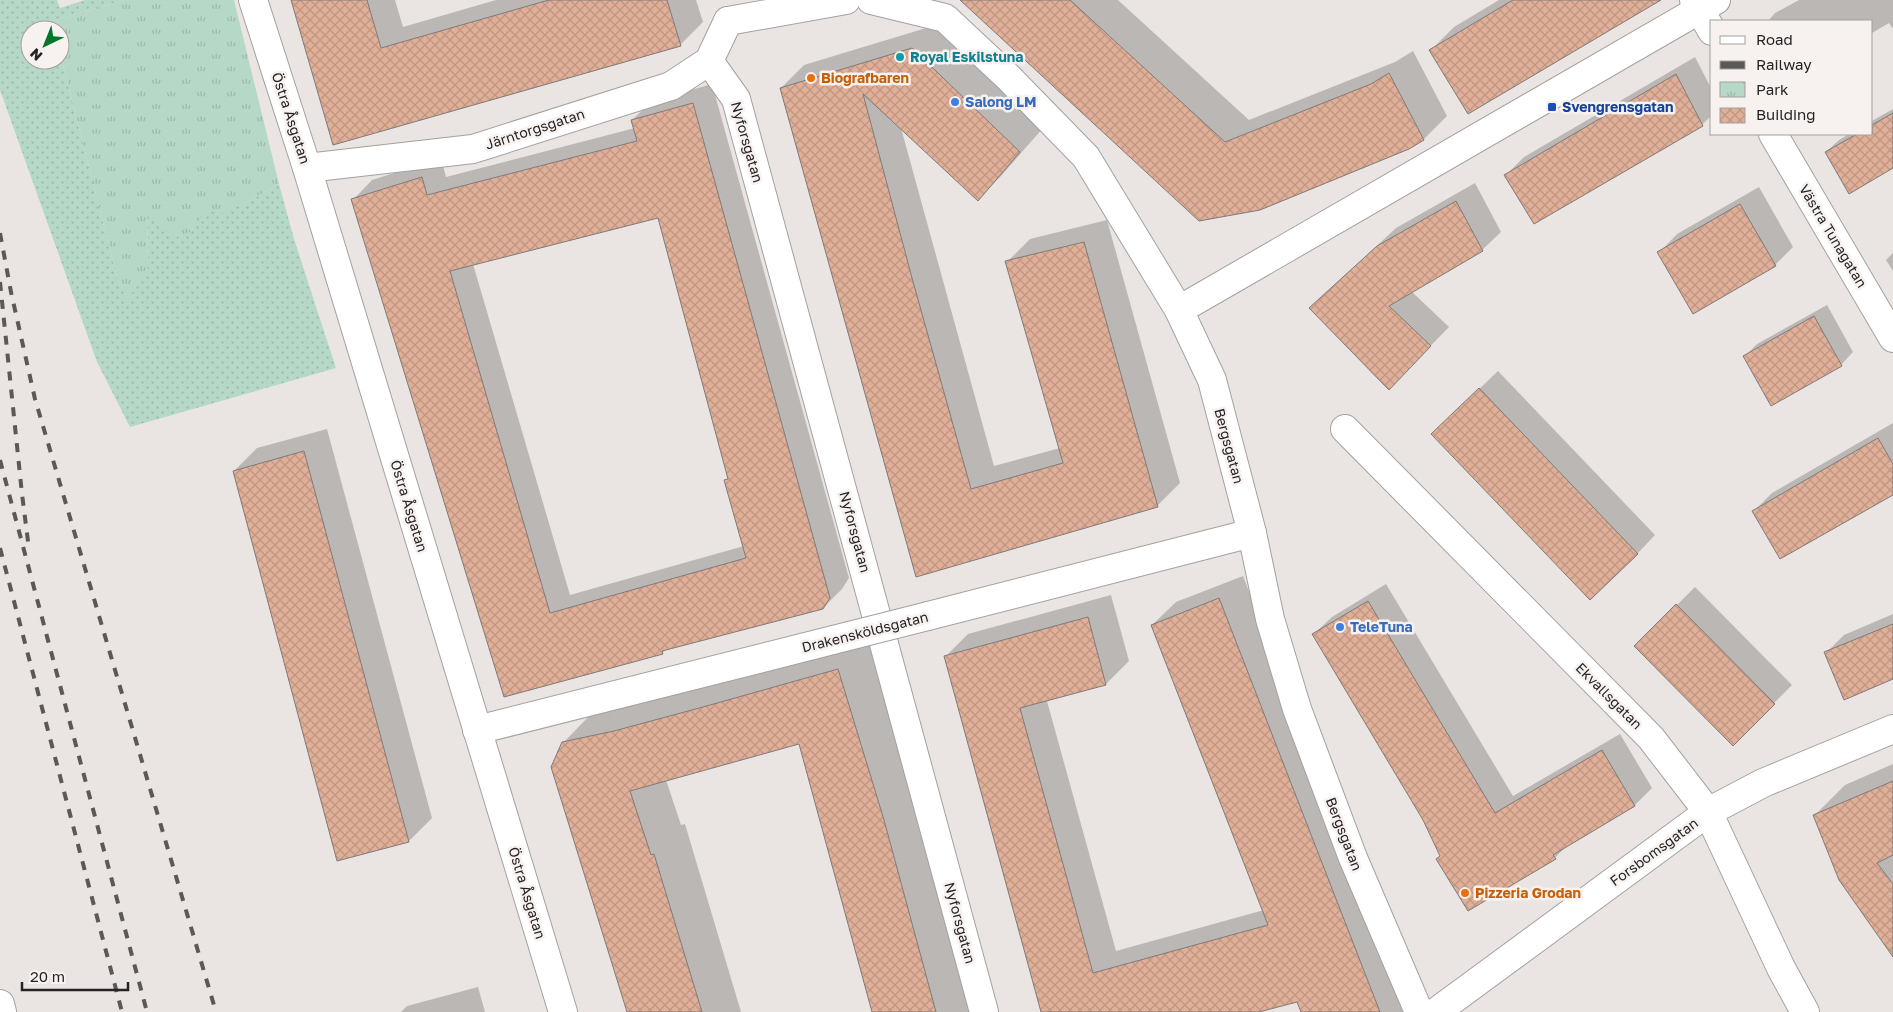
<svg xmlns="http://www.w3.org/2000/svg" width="1893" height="1012" font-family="'Golos Text',sans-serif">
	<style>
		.grass { fill: url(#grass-dots) }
		.park { fill: url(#park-tufts) }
		.shadow { fill: #0003; fill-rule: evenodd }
		.building { fill: url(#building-cross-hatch); stroke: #7f7b79; fill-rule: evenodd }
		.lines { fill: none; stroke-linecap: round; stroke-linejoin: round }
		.minor-casing { stroke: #a5a19f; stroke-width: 30 }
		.minor { stroke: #fff; stroke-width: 28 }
		.rail { stroke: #5b5858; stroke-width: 4; stroke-dasharray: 9 9; stroke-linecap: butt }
		.minor-bridge-casing { stroke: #a5a19f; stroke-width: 30; stroke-linecap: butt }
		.minor-bridge { stroke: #fff; stroke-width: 28 }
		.culture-dot { fill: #0f9aa8; stroke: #f7f2f0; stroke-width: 2 }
		.food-dot { fill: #e8710a; stroke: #f7f2f0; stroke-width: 2 }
		.shop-dot { fill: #3f7fe0; stroke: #f7f2f0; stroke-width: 2 }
		.transit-dot { fill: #1a4fb4; stroke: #f7f2f0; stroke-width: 2 }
		.labels { text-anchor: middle; stroke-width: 5; stroke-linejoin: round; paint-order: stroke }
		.culture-label { font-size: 14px; font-weight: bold; fill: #0d838f; stroke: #f7f2f0; text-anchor: start }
		.food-label { font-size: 14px; font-weight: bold; fill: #c56008; stroke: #f7f2f0; text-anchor: start }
		.shop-label { font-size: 14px; font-weight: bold; fill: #366cbe; stroke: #f7f2f0; text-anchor: start }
		.transit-label { font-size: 14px; font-weight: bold; fill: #164399; stroke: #f7f2f0; text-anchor: start }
		.street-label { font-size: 14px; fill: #252323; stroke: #f7f2f0 }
	</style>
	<defs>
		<pattern id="grass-dots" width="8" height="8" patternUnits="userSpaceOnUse" patternTransform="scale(1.25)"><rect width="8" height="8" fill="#b6d8c6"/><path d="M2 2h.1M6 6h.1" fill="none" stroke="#9cb9aa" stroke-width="1.8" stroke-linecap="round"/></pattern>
		<pattern id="park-tufts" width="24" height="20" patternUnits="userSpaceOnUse" patternTransform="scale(1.25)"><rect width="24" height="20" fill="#b6d8c6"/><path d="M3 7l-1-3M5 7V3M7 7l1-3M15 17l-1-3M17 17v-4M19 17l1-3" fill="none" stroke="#9cb9aa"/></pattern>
		<pattern id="building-cross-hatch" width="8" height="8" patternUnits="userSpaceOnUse" patternTransform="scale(1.25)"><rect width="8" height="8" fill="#e0af98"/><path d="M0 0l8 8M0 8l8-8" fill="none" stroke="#c09683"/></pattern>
	</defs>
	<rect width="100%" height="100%" fill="#eae5e3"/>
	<polygon class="grass" points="0,0 57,0 60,8 85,0 125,0 58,19 56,30 30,30 30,60 60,60 60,53 117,277 127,300 148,266 147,211 190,232 206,209 243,204 279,184 294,239 336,368 130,427 97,362 0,90"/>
	<polygon class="park" points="125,0 234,0 279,184 243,204 221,214 206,210 190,232 175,238 147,212 148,266 127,301 117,277 60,53 60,30 56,30 58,19"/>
	<g class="shadow">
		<polygon points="292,0 395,0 403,27 496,0 696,0 703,22 680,45 333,144"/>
		<polygon points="962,0 1118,0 1249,120 1395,62 1413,51 1447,116 1424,139 1409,148 1259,209"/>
		<polygon points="1499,0 1657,0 1431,50 1454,27"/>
		<polygon points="1799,0 1893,0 1893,27 1892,28 1889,23 1872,33 1872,21 1768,21 1775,13"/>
		<polygon points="936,25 1043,128 1001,176 978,199 901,128 994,466 1060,448 1007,262 1030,239 1107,220 1180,483 1157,506 916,575 781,88 804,65"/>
		<polygon points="1695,57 1712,90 1712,115 1702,125 1506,175 1524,157"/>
		<path d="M712,84L849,578L842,589L823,608L667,649L662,653L504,695L353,200L372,180L441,158L446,177L635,128L632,120L652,101ZM659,217L729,477L726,481L744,546L570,595L473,264Z"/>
		<polygon points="1893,109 1893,166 1826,152 1839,140 1849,134 1872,134 1872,121"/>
		<polygon points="1475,183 1501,232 1482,250 1411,291 1449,327 1407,370 1310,308 1396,228"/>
		<polygon points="1759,187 1793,247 1775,265 1694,312 1659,253 1677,234"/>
		<polygon points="1893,253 1893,271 1886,260"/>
		<polygon points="1827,305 1853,352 1841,365 1745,356 1757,344"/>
		<polygon points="1498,371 1655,535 1637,554 1451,416"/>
		<polygon points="1893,423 1893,493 1754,511 1772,493"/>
		<polygon points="327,429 432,818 409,841 234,471 257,448"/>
		<polygon points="1243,576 1412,1012 1303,1012 1298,1000 1254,1012 1043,1012 945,657 968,634 1111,595 1129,661 1106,684 1047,701 1116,951 1264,910 1152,625 1176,602"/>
		<polygon points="1386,584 1513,796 1620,734 1652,788 1635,805 1568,844 1555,858 1441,856 1424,820 1314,634 1332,617"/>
		<polygon points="1695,587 1792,685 1733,744 1636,646"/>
		<polygon points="1893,614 1893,678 1826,653 1844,635"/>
		<polygon points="869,639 975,1012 874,1012 800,743 666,780 681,825 685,824 741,1012 629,1012 563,743 593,712"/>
		<polygon points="1893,764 1893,955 1815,815 1845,785"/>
		<polygon points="478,987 485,1012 401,1012 407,1006"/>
	</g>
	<g class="building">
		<polygon points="291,0 367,0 381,48 549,0 667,0 681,46 333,145"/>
		<polygon points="960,0 1070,0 1225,142 1371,84 1389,73 1424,140 1409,149 1260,210 1199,221"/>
		<polygon points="1513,0 1661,0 1468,114 1429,50"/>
		<polygon points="912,48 1020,152 978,201 863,94 912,278 971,489 1063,463 1005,261 1084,242 1158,507 916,577 780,88"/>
		<polygon points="1676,74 1703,126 1534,224 1504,175"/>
		<path d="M693,103L830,598L823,609L662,651L663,654L504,697L351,199L422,177L427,195L637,141L631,120ZM658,218L728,479L724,480L746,558L550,613L450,271Z"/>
		<polygon points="1893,113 1893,168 1849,194 1825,152 1857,134 1872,134 1872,125"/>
		<polygon points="1456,201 1483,251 1389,306 1431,346 1389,390 1309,308 1377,246"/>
		<polygon points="1740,204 1776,266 1693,314 1657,252"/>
		<polygon points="1814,316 1842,366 1771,406 1743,356"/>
		<polygon points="1479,388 1638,554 1590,600 1431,434"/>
		<polygon points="1878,438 1893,464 1893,495 1780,559 1752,511"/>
		<polygon points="304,451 409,842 337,861 233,471"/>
		<polygon points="1219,598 1380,1012 1301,1012 1297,1002 1259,1012 1041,1012 944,656 1088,617 1106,685 1020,708 1093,973 1268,925 1151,625"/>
		<polygon points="1368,601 1495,813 1602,750 1635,806 1553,855 1556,859 1468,911 1436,859 1440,856 1423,820 1312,634"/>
		<polygon points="1676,604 1775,704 1733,746 1634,646"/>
		<polygon points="1893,624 1893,679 1844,700 1824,652"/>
		<polygon points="838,669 884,820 936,1012 872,1012 799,744 630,791 651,855 654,854 702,1012 627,1012 551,767 562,742 614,731 703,707"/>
		<polygon points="1893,781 1893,855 1877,863 1893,884 1893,957 1839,880 1813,815"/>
	</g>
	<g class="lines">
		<defs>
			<g id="minor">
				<polyline points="253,0 307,168 563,1012"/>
				<polyline points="871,0 945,18 1008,77 1086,157 1179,310 1212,380 1252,533 1270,619 1297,709 1353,858 1419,1012"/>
				<polyline points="1694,0 1712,31"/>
				<polyline points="728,21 846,0"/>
				<polyline points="709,61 736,99 984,1012"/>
				<polyline points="1773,134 1893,338"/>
				<polyline points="307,168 473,149 671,86 709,61 728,21"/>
				<polyline points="1179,310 1716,0"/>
				<polyline points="1345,429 1651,738 1708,812 1781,968 1805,1012"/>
				<polyline points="928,616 1252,533"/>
				<polyline points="477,730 833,640"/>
				<polyline points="0,1004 2,1012"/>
				<polyline points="1436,1012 1708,812 1763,783 1893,729"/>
			</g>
		</defs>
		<use href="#minor" class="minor-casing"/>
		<use href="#minor" class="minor"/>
		<g class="rail">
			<polyline points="0,233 11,292 35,399 216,1012"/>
			<polyline points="0,282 22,494 29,549"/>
			<polyline points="0,460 147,1012"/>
			<polyline points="0,548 122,1012"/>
		</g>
		<defs>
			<polyline id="minor-bridge" points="833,640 928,616"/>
		</defs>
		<use href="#minor-bridge" class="minor-bridge-casing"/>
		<use href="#minor-bridge" class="minor-bridge"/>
	</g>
	<circle class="culture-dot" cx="900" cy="57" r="5"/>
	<g class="food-dot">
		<circle cx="811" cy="78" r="5"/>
		<circle cx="1465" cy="893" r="5"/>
	</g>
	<g class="shop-dot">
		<circle cx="955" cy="102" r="5"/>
		<circle cx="1340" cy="627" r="5"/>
	</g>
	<rect class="transit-dot" x="1547" y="102" width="10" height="10" rx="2.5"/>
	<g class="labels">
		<g class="culture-label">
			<text x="910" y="62">Royal Eskilstuna</text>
		</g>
		<g class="food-label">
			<text x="821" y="83">Biografbaren</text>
			<text x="1475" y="898">Pizzeria Grodan</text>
		</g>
		<g class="shop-label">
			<text x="965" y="107">Salong LM</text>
			<text x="1350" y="632">TeleTuna</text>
		</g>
		<g class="transit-label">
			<text x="1562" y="112">Svengrensgatan</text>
		</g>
		<g class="street-label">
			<text transform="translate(291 118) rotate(72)" y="5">Östra Åsgatan</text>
			<text transform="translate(535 129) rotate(-18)" y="5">Järntorgsgatan</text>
			<text transform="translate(747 142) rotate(74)" y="5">Nyforsgatan</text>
			<text transform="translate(1833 236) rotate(59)" y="5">Västra Tunagatan</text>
			<text transform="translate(1229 446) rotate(75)" y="5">Bergsgatan</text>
			<text transform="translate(409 506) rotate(73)" y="5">Östra Åsgatan</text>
			<text transform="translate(855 532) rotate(75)" y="5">Nyforsgatan</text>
			<text transform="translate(865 632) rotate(-14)" y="5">Drakensköldsgatan</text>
			<text transform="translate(1609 696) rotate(45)" y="5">Ekvallsgatan</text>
			<text transform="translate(1344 834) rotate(69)" y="5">Bergsgatan</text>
			<text transform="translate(1654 852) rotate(-36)" y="5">Forsbomsgatan</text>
			<text transform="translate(527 893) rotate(73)" y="5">Östra Åsgatan</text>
			<text transform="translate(960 923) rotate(75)" y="5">Nyforsgatan</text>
		</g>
	</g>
	<rect x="1710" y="20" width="162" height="115" fill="#f7f2f0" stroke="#a39f9e"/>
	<rect x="1720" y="36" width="25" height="8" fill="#ffffff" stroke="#a39f9e"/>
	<text x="1756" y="45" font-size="15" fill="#252323">Road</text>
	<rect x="1720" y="61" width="25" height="8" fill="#5b5858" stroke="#a39f9e"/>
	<text x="1756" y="70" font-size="15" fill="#252323">Railway</text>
	<rect x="1720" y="82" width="25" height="15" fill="url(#park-tufts)" stroke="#a39f9e"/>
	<text x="1756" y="95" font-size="15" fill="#252323">Park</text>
	<rect x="1720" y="108" width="25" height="15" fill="url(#building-cross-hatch)" stroke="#a39f9e"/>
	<text x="1756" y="120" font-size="15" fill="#252323">Building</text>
	<g transform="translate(45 45) rotate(223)"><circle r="24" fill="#f7f2f0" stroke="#a39f9e"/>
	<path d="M0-4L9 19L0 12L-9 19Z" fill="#02762b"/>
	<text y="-8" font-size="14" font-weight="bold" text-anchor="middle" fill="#252323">N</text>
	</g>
	<path d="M22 982v8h106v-8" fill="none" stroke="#252323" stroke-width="2.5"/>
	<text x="30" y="982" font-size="15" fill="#252323" stroke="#f7f2f0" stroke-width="4" paint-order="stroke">20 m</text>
</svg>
